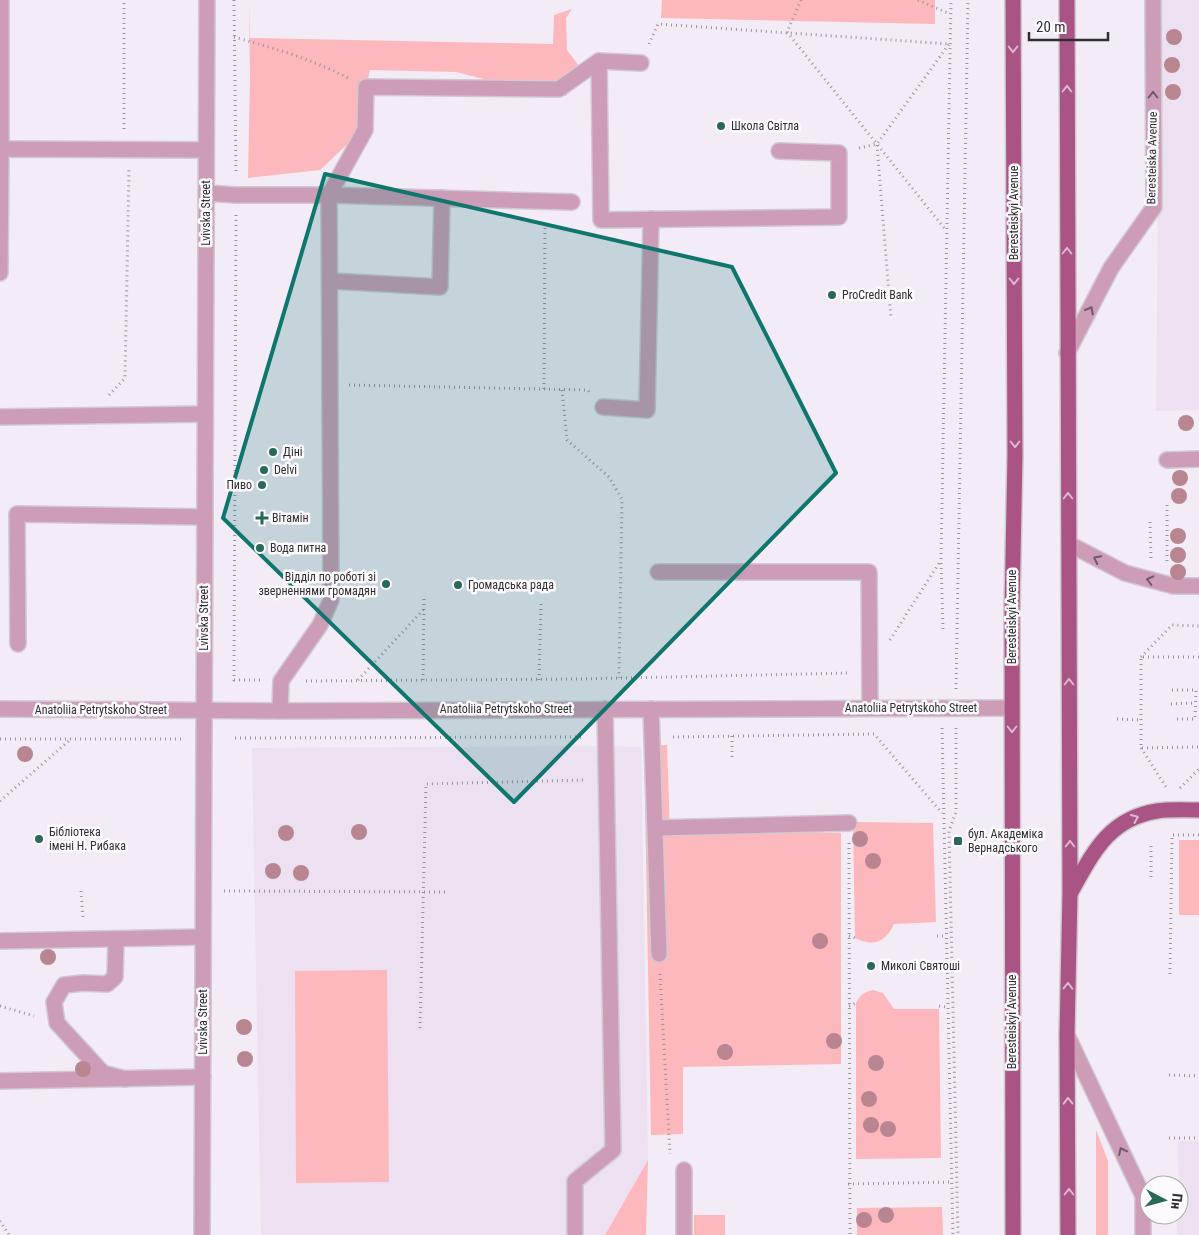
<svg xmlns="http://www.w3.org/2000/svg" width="1199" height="1235" font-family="'Roboto Condensed',sans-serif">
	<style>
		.built { fill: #ece0f1 }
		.green { fill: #fcb8bc }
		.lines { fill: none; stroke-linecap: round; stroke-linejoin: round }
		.minor-casing { stroke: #d0c9d2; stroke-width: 18 }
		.major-casing { stroke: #d0c9d2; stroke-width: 18 }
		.path { stroke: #99949b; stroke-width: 3; stroke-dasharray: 1 4; stroke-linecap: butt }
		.minor { stroke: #cd9cb6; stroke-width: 15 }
		.major { stroke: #aa5486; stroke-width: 15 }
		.tree { fill: #b98590 }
		.oneway { stroke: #dcb8ce }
		.oneway2 { stroke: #6f5a67 }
		.marked { fill: #0f766e; fill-opacity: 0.2; stroke: #0f766e; stroke-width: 4; stroke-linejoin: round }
		.poi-dot { fill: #286957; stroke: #fdfafe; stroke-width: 2 }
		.labels { text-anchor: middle; stroke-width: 5; stroke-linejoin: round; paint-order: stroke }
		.poi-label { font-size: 12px; fill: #312e32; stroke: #fdfafe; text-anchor: start }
		.street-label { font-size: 12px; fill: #312e32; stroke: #fdfafe }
	</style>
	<rect width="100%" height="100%" fill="#f3ebf5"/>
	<g class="built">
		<polygon points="1160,0 1199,0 1199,410 1156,411"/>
		<polygon points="605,746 641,747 648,1160 605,1235 261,1235 252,748"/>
		<polygon points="1178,1141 1199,1141 1199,1235 1177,1235 1177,1215 1179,1215"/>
	</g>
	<g class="green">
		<polygon points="249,0 250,38 553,44 554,15 572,9 566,18 567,50 585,74 566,96 519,88 456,72 370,70 355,137 320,170 248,178 250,79"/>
		<polygon points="662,0 935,0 935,24 661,18"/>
		<polygon points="667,745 670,833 841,833 841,1064 683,1067 683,1134 651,1135 644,746"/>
		<path d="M853,822L933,823L936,922L894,924C885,943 873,947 855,938Z"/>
		<rect x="1179" y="840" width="20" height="75"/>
		<polygon points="387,970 389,1182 296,1183 295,971"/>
		<path d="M873,990L883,993L894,1009H939L941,1158L856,1159V1003C860,995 864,992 873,990Z"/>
		<polygon points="1096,1130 1108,1161 1108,1235 1096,1235"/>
		<polygon points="648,1160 646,1235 605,1235"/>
		<polygon points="942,1207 943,1235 857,1235 857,1208"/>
		<rect x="694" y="1215" width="31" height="20"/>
	</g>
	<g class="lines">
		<defs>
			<g id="minor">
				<polyline points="1,0 1,149"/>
				<polyline points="599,61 601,220 839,217 839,153 779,151"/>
				<polyline points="206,193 236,195 329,195 572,202"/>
				<polyline points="0,273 1,149 206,150"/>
				<polyline points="331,281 440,287 442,198"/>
				<polyline points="1067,353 1111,268 1154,207 1153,0"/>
				<polyline points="603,407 647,410 651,219"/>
				<polyline points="0,417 205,414"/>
				<polyline points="1167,460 1199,459"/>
				<polyline points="1069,544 1125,573 1174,586 1199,586"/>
				<polyline points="658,572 869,572 870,708"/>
				<polyline points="18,644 17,514 205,517"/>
				<polyline points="0,709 280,711 1012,708"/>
				<polyline points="651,709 659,954"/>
				<polyline points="280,711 281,681 320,625 331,600 329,195 365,130 366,87 559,89 599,61 641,63"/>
				<polyline points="656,828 849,823"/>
				<polyline points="116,939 115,977 107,984 83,983 64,985 54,1002 57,1023 103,1073 125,1079"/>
				<polyline points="0,941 203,937"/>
				<polyline points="1067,1035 1143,1196 1143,1235"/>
				<polyline points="0,1081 203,1077"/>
				<polyline points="575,1232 575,1181 613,1150 605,709"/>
				<polyline points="202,1235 207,0"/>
				<polyline points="684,1235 684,1170"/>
			</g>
			<g id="major">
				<polyline points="1013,0 1015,454 1012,609 1013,1235"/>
				<polyline points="1067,0 1070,893 1067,1035 1068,1235"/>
				<path d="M1071,892C1093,853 1108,819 1157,811C1170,809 1185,810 1199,810"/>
			</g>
		</defs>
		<use href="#minor" class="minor-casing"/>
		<use href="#major" class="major-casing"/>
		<g class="path">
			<polyline points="234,0 236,174"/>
			<polyline points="801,0 787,32 945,229"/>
			<polyline points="918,0 950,14"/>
			<path d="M234,37C273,48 312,59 348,78"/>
			<polyline points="649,44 658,24 950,44"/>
			<polyline points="124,129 124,0"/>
			<polyline points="877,145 891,319"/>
			<polyline points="859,148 877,144 949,44"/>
			<polyline points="236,215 234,680 260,680"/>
			<polyline points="349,385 588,390 589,392"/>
			<polyline points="544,389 545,222"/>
			<polyline points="562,390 567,440 609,477 622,499 619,678"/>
			<polyline points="109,395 125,378 129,170"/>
			<polyline points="1167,505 1167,562"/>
			<polyline points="1150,522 1151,558"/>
			<polyline points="943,629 941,560 951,0"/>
			<polyline points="890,640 941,560"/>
			<polyline points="1141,657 1172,625 1199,626"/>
			<polyline points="1199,657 1141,657 1141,748 1199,747"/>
			<polyline points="358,680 424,609"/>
			<polyline points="423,680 424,597"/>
			<polyline points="539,680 541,601"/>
			<polyline points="306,681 577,679 850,673"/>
			<polyline points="956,689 968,0"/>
			<polyline points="1172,690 1196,690 1195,719 1173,719"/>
			<polyline points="1171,704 1195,703"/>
			<polyline points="1117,719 1141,720"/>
			<polyline points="942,728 953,1235"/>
			<polyline points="956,728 956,812 949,831 958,1235"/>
			<polyline points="732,736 732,757"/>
			<polyline points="673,737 874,734 942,813"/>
			<polyline points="235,738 584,737"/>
			<polyline points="0,739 184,739"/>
			<polyline points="1141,748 1168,790"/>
			<polyline points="1180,788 1199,769"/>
			<polyline points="0,801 71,739"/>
			<polyline points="849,843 850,1235"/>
			<polyline points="1151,877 1151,843"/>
			<polyline points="81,891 83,918"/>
			<polyline points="224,891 449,892"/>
			<polyline points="849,936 855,938"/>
			<polyline points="937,936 945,936"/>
			<polyline points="660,974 670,1154"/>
			<polyline points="1170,974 1172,835 1199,835"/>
			<polyline points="0,1006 34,1016"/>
			<polyline points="849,1006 856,1003"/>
			<polyline points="939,1006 947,1007"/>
			<polyline points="420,1028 426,784 586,780"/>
			<polyline points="1169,1075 1199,1076"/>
			<polyline points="1169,1138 1199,1138"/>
			<polyline points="848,1184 952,1182"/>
			<polyline points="0,1221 9,1235"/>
		</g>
		<use href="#minor" class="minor"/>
		<use href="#major" class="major"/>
	</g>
	<g class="tree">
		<circle cx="1174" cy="37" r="8"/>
		<circle cx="1172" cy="65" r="8"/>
		<circle cx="1173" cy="92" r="8"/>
		<circle cx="1186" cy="423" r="8"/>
		<circle cx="1180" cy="478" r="8"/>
		<circle cx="1179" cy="496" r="8"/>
		<circle cx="1178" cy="536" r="8"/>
		<circle cx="1178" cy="555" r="8"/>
		<circle cx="1178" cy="572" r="8"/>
		<circle cx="25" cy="754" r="8"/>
		<circle cx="359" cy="832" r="8"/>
		<circle cx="286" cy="833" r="8"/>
		<circle cx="860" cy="839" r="8"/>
		<circle cx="873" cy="861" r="8"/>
		<circle cx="273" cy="871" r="8"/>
		<circle cx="301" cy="873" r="8"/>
		<circle cx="820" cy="941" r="8"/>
		<circle cx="48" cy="957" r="8"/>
		<circle cx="244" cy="1027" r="8"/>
		<circle cx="834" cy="1041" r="8"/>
		<circle cx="725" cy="1052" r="8"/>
		<circle cx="245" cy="1059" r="8"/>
		<circle cx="876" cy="1063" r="8"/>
		<circle cx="83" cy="1069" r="8"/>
		<circle cx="869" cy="1099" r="8"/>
		<circle cx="871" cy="1125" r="8"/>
		<circle cx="888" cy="1129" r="8"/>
		<circle cx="886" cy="1215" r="8"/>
		<circle cx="864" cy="1220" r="8"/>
	</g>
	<defs><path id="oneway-chevron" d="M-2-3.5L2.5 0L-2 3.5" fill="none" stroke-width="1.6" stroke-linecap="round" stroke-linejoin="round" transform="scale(1.25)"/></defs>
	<g class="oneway">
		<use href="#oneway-chevron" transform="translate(1013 49) rotate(90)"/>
		<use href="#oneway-chevron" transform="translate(1067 89) rotate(-90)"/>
		<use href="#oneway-chevron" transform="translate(1067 251) rotate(-90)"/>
		<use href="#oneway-chevron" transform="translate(1014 281) rotate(90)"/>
		<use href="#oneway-chevron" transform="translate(1015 444) rotate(90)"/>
		<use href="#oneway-chevron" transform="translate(1068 496) rotate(-90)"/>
		<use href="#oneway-chevron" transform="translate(1069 682) rotate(-90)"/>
		<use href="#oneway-chevron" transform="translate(1012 729) rotate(90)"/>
		<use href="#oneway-chevron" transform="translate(1135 818) rotate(-24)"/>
		<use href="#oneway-chevron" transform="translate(1070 844) rotate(-90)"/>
		<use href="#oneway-chevron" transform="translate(1068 986) rotate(-89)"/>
		<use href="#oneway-chevron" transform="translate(1068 1101) rotate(-91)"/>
		<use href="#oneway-chevron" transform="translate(1069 1192) rotate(-90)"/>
	</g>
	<g class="oneway2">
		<use href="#oneway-chevron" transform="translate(1153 95) rotate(-90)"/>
		<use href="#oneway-chevron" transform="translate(1090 310) rotate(-62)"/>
		<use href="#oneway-chevron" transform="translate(1097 559) rotate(-153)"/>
		<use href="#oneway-chevron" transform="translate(1150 580) rotate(-166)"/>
		<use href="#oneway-chevron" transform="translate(1122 1151) rotate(-115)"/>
	</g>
	<path class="marked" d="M325,174L732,267L836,473L514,802L223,518Z"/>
	<g class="poi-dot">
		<circle cx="721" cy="126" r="5"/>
		<circle cx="832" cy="295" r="5"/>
		<circle cx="273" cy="452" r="5"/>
		<circle cx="264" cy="470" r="5"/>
		<circle cx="262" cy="485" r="5"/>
		<path d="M259.5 510.5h5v5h5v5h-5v5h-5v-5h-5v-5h5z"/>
		<circle cx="260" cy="548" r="5"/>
		<circle cx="386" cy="584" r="5"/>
		<circle cx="458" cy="585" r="5"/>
		<circle cx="39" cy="839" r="5"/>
		<rect x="953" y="836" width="10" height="10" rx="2.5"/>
		<circle cx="871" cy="966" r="5"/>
	</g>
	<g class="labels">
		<g class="poi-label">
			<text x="731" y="130">Школа Світла</text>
			<text x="842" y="299">ProCredit Bank</text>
			<text x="283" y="456">Діні</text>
			<text x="274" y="474">Delvi</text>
			<text x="252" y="489" text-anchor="end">Пиво</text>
			<text x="272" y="522">Вітамін</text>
			<text x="270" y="552">Вода питна</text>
			<text x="376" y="581" text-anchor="end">Відділ по роботі зі<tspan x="376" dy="14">зверненнями громадян</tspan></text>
			<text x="468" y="589">Громадська рада</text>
			<text x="49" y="836">Бібліотека<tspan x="49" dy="14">імені Н. Рибака</tspan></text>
			<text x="968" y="838">бул. Академіка<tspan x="968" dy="14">Вернадського</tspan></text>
			<text x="881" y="970">Миколі Святоші</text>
		</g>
		<g class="street-label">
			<text transform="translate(1152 158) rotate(-89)" y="4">Beresteiska Avenue</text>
			<text transform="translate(206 213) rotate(-90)" y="4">Lvivska Street</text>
			<text transform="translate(1014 213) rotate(-90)" y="4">Beresteiskyi Avenue</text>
			<text transform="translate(1012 617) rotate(-90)" y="4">Beresteiskyi Avenue</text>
			<text transform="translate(204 618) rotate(-90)" y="4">Lvivska Street</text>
			<text x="911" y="712">Anatoliia Petrytskoho Street</text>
			<text x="506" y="713">Anatoliia Petrytskoho Street</text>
			<text x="101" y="714">Anatoliia Petrytskoho Street</text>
			<text transform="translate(203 1022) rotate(-90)" y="4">Lvivska Street</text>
			<text transform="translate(1012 1022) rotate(-90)" y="4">Beresteiskyi Avenue</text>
		</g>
	</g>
	<g transform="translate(1164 1200) rotate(96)"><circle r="24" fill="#fdfafe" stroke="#aba8ac"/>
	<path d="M0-4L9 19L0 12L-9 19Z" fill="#286957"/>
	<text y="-8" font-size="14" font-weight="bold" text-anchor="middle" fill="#312e32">Пн</text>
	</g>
	<path d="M1029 32v8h79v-8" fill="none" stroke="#312e32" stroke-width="2.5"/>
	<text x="1036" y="32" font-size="15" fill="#312e32" stroke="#fdfafe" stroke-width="4" paint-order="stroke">20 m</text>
</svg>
